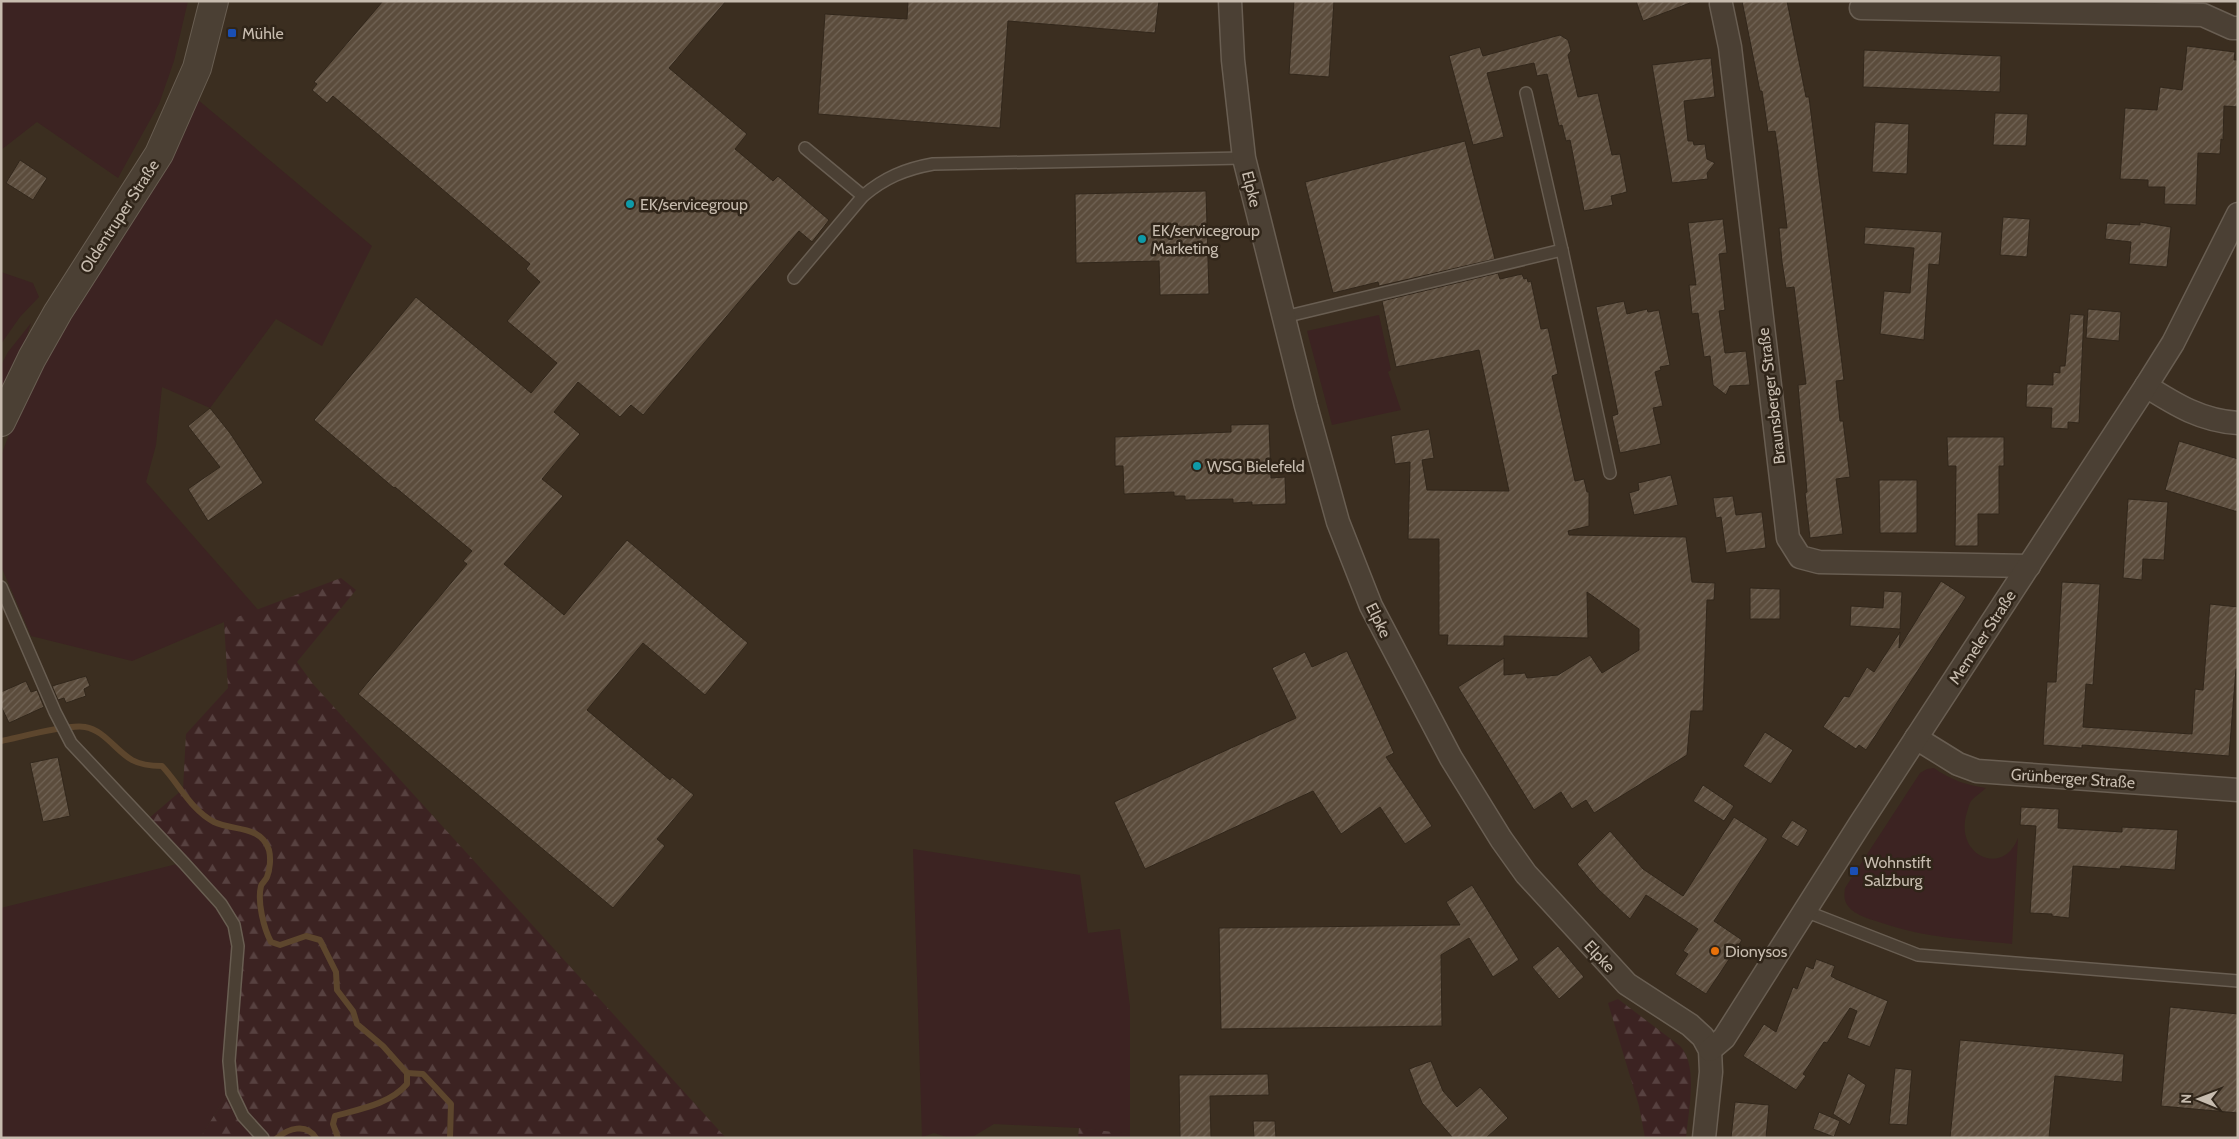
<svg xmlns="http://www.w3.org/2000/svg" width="2239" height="1139" font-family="Cabin,sans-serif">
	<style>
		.green { fill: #3c2322 }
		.forest { fill: url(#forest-firs) }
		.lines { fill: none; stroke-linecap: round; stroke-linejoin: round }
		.stream { stroke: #5d462d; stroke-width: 6 }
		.building { fill: url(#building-hatch); stroke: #32271b }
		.service-casing { stroke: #695e52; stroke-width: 14 }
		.minor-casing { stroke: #695e52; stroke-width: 25 }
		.tertiary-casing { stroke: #695e52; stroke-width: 30 }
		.service { stroke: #4b4034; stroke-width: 11 }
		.minor { stroke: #4b4034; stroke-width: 22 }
		.tertiary { stroke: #4b4034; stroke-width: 28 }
		.transit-dot { fill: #1a4fb4; stroke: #302519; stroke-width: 2 }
		.culture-dot { fill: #0f9aa8; stroke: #302519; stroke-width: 2 }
		.food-dot { fill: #e8710a; stroke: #302519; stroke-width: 2 }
		.labels { text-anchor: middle; stroke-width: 5; stroke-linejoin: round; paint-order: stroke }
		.poi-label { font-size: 16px; fill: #c7bcaf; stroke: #302519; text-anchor: start }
		.street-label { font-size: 16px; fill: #c7bcaf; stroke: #302519 }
	</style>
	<defs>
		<pattern id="forest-firs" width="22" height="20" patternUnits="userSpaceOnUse" patternTransform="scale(1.25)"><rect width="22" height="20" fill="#3c2322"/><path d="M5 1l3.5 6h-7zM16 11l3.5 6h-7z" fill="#574140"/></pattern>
		<pattern id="building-hatch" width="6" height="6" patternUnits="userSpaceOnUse" patternTransform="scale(1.25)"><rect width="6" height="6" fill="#5b4c3c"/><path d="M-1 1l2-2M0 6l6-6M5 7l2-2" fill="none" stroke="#716456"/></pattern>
	</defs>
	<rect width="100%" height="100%" fill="#3b2e20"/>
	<g class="green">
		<polygon points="1,1 188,1 174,61 159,104 118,178 37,122 1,150"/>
		<polygon points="197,99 372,246 322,346 276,319 210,408 162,387 156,445 146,482 259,611 224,622 132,661 31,636 1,566 1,456 11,429 53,344 166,167 186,130"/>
		<polygon points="1,272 33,283 39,297 20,317 1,344"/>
		<polygon points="1379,315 1391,370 1388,372 1401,410 1332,425 1307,331"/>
		<polygon points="31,323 23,348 1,389 1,365 8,352"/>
		<path d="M1934,768C1951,780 1966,785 1986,788C1982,792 1975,796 1971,801C1969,804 1968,809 1967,812C1953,855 2003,878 2018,838L2012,944C1965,939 1924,938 1879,922C1869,919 1855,915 1848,906C1844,901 1844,895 1845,888L1920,773L1927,769Z"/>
		<polygon points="913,849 1080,875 1088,933 1120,929 1130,1007 1130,1134 1079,1128 994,1124 974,1136 950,1138 934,1133 922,1137"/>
		<path d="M177,864C198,887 221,908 232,938L223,1064L227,1095L200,1138H1V908Z"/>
	</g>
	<g class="forest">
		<path d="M341,578L356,590L297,662L313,684L726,1138H200L227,1095L234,1058L244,942C237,902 177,849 148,819L183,789L186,734L228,688L224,622Z"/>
		<path d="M1618,999L1680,1046C1699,1066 1688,1112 1686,1138H1645L1639,1106L1608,1003Z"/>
		<polygon points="1079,1128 1130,1134 1130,1138 1078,1138"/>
	</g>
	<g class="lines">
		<g class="stream">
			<path d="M1,741C21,737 68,724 85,727C104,730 116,751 132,760C141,765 153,766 162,766C179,784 191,810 214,822C233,831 261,825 269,850C271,858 270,870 267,877C266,880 262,883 261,886C257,902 264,929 271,942L280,945L306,936L320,940L336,972L337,990L353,1011L357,1024L383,1046L407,1073"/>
			<polyline points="407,1073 423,1074 451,1104 450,1138"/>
			<path d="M277,1138C288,1129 306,1122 316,1138"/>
			<path d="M338,1138L333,1124L335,1116C360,1109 390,1104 407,1084V1073"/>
		</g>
	</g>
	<g class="building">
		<polygon points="383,1 726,1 669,68 747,134 735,149 773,181 778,176 829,220 812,242 799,231 643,415 631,405 620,417 578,382 554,412 580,434 542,479 563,496 504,564 564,615 627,540 748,643 705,695 643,643 587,710 670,780 672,777 694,795 657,839 665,846 613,908 358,694 467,564 463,561 472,551 395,487 394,488 314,420 416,297 531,393 557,363 507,321 540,282 526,269 530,264 333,96 327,103 312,90 317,84 314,82"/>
		<polygon points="908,1 1159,1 1155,33 1008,21 1000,128 818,114 825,14 907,19"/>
		<polygon points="1294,1 1334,1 1329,77 1289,74"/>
		<polygon points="1636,1 1690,1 1690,3 1643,21"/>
		<polygon points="1742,1 1787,1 1806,97 1809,97 1844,380 1836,381 1840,421 1843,421 1850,477 1836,479 1843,534 1810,538 1805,493 1807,492 1798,385 1806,384 1794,287 1786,288 1782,262 1779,228 1787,228 1778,150 1775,131 1768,132 1762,91 1760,91"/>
		<polygon points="1560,35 1568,40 1571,51 1568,55 1578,97 1598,93 1612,155 1620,154 1627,192 1611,196 1613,205 1584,211 1570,140 1566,141 1562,125 1559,126 1547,74 1537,76 1534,63 1487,73 1504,137 1473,145 1449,56 1480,47 1483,56"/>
		<polygon points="2187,46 2235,52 2234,60 2238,60 2238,107 2224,106 2223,140 2221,139 2220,154 2198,153 2196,205 2164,204 2165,187 2148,187 2148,180 2120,179 2125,108 2157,110 2160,87 2182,90"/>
		<polygon points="1864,50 2001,56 2000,92 1863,87"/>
		<polygon points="1711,58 1715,97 1684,101 1688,141 1693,141 1694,145 1705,144 1707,159 1715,163 1707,173 1708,179 1672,183 1652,65"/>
		<polygon points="1995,113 2028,114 2026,146 1993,145"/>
		<polygon points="1875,122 1909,124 1907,174 1872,172"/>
		<polygon points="1465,141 1495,259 1379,286 1378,282 1333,293 1305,182"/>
		<polygon points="20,160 47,178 33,200 6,183"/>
		<polygon points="1206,191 1209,294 1160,295 1159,261 1076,263 1075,194"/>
		<polygon points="2003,217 2030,219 2027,257 2000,255"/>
		<polygon points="1723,219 1727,253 1719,254 1725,310 1719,311 1725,353 1746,351 1750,385 1730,386 1726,395 1713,385 1710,356 1704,357 1698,313 1692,314 1689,285 1696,285 1688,223"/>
		<polygon points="2140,222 2171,227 2167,267 2129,264 2131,242 2105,239 2107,223 2140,225"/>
		<polygon points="1865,227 1942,232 1939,265 1929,264 1924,340 1880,334 1884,291 1910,293 1914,248 1864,244"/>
		<polygon points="1498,273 1500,279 1522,274 1524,279 1527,278 1528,282 1531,281 1541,329 1548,328 1558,374 1552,376 1575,481 1584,479 1587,492 1589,492 1589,526 1568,531 1569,535 1686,537 1692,582 1715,583 1714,600 1707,600 1703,711 1691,711 1687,755 1594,813 1586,800 1572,809 1561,792 1534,810 1458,687 1504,658 1504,675 1525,673 1527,678 1558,675 1590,655 1602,673 1639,650 1639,629 1587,592 1588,638 1504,636 1504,646 1447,645 1448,635 1439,635 1439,539 1408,539 1410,462 1395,464 1391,436 1429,429 1434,458 1422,460 1427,490 1509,491 1479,350 1396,367 1382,301"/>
		<polygon points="1624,301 1627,314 1647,309 1648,312 1659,310 1670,365 1660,367 1661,370 1655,372 1663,406 1653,408 1661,444 1620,453 1612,416 1618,414 1596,307"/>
		<polygon points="2088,309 2121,312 2119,341 2086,338"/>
		<polygon points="2070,314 2084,315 2079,423 2068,422 2068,429 2051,428 2052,408 2026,407 2027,384 2053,385 2053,372 2060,373 2060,366 2065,366"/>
		<polygon points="210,408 230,433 263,483 208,521 188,489 220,467 188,426"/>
		<polygon points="1269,424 1271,478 1285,477 1286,504 1252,505 1252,502 1233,503 1233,499 1185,500 1185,496 1174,496 1174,492 1124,494 1123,466 1115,466 1115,437 1231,432 1231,425"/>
		<polygon points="1947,437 2004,437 2004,466 1999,466 1999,514 1978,514 1978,546 1955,546 1956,466 1948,466"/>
		<polygon points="2179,441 2238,459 2238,512 2165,490"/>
		<polygon points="1671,475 1678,505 1634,515 1629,493 1639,490 1638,483"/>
		<polygon points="1879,480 1917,480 1917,533 1880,533"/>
		<polygon points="1733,496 1736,515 1762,512 1766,548 1726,553 1721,517 1716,518 1713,498"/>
		<polygon points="2128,499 2168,502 2164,560 2143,559 2142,580 2123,578"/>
		<polygon points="1941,581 1966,597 1866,750 1859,745 1856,749 1823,727 1844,696 1849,697 1867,667 1874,672 1900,632 1899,648"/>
		<polygon points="2062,582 2100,584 2093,685 2086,684 2083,727 2192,734 2195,689 2203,690 2210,604 2238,607 2238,669 2236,669 2229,756 2082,745 2082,748 2043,745 2047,682 2056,682"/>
		<polygon points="1750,588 1780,589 1780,619 1750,619"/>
		<polygon points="1884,591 1902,592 1900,629 1850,626 1851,606 1883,608"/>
		<polygon points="1347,651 1394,753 1386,757 1432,826 1405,844 1380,807 1341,834 1313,791 1145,869 1114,802 1296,718 1272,668 1305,652 1312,667"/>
		<polygon points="86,676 90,686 84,689 86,696 66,703 64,698 58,700 52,686"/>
		<polygon points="26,681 31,692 37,690 44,707 9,723 1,706 1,692"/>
		<polygon points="1765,732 1793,750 1771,784 1743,766"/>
		<polygon points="58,757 70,816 43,822 30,763"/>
		<polygon points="1703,785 1734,806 1724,821 1693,801"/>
		<polygon points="2021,807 2059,809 2058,828 2122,832 2122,827 2178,830 2175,870 2121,866 2120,869 2073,866 2069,918 2052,916 2052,914 2030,913 2036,826 2020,825"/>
		<polygon points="1734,817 1768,839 1714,921 1742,940 1706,994 1675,974 1688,954 1683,951 1698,929 1646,895 1630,919 1598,889 1577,864 1610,831 1643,869 1683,896"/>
		<polygon points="1792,820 1808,830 1798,847 1781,837"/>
		<polygon points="1472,885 1519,960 1493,977 1469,938 1441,955 1442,1026 1221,1029 1219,928 1460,925 1446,902"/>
		<polygon points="1558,946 1584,977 1559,999 1532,967"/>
		<polygon points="1816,959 1835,966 1831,976 1836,979 1888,1001 1870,1047 1847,1038 1857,1011 1850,1008 1827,1043 1824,1042 1803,1074 1806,1076 1796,1090 1743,1056 1764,1024 1776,1032 1793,987 1797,989 1806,966 1813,969"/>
		<polygon points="2170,1007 2238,1014 2238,1113 2161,1106"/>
		<polygon points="1960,1040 2124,1054 2122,1082 2055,1076 2049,1138 1950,1138"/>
		<polygon points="1431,1061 1443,1091 1457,1107 1480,1087 1508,1118 1486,1138 1453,1138 1422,1103 1409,1069"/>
		<polygon points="1895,1068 1912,1070 1907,1125 1889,1124"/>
		<polygon points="1848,1073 1866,1085 1850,1125 1833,1114"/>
		<polygon points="1268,1074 1269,1095 1210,1096 1211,1138 1180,1138 1179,1075"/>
		<polygon points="1735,1102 1769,1105 1766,1138 1731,1138"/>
		<polygon points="1819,1112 1840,1121 1834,1137 1813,1129"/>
		<polygon points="1253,1121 1275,1121 1276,1138 1254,1138"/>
	</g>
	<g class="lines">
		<defs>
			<g id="service">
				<polyline points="1526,93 1562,250"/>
				<polyline points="805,148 863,196"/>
				<path d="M794,278L863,196C884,178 905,169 933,164L1244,158"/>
				<polyline points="1284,317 1562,250 1610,473"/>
				<polyline points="1,587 55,712 71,743 184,863 221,904 234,925 238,946 229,1061 232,1093 243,1116 263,1138"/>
				<polyline points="1805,911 1918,955 2238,981"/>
			</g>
			<g id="minor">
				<polyline points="1230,1 1233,60 1244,158 1306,406 1338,522 1371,606 1451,758 1501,839 1526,874 1627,984 1690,1025 1703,1037 1710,1050 1711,1072 1704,1138"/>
				<polyline points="1721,4 1730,47 1788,538 1800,557 1819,562 2029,566"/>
				<polyline points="1861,8 2203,15 2232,28 2238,28"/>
				<path d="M2146,386C2176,405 2202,421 2238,423"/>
				<polyline points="1916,738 1958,764 1977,771 2238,790"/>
				<polyline points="1710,1050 1724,1038 1860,824 2146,386 2173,343 2238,214"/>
			</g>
			<polyline id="tertiary" points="1,422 32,358 58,312 159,154 197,68 214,1"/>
		</defs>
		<use href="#service" class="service-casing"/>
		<use href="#minor" class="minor-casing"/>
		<use href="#tertiary" class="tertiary-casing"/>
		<use href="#service" class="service"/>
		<use href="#minor" class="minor"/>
		<use href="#tertiary" class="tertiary"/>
	</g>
	<g class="transit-dot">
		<rect x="227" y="28" width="10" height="10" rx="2.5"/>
		<rect x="1849" y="866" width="10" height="10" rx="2.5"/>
	</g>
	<g class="culture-dot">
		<circle cx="630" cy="204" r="5"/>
		<circle cx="1142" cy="239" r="5"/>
		<circle cx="1197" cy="466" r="5"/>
	</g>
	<circle class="food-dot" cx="1715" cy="951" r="5"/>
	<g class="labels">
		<g class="poi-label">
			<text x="242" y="39">Mühle</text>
			<text x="640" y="210">EK/servicegroup</text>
			<text x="1152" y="236">EK/servicegroup<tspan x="1152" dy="18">Marketing</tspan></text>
			<text x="1207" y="472">WSG Bielefeld</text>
			<text x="1864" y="868">Wohnstift<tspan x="1864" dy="18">Salzburg</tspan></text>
			<text x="1725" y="957">Dionysos</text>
		</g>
		<g class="street-label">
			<text transform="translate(1252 189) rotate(76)" y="6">Elpke</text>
			<text transform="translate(119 216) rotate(-57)" y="6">Oldentruper Straße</text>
			<text transform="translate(1771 396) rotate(-97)" y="6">Braunsberger Straße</text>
			<text transform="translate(1379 620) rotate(64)" y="6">Elpke</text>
			<text transform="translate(1982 637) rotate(-57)" y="6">Memeler Straße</text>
			<text transform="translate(2073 778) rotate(4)" y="6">Grünberger Straße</text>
			<text transform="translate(1600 956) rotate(47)" y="6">Elpke</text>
		</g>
	</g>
	<rect width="2239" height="1139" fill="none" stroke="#c7bcaf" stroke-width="5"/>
	<g transform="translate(2199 1099) rotate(271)" stroke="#302519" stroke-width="4" paint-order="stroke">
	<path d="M0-4L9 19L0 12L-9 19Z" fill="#c7bcaf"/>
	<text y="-8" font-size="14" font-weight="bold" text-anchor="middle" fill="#c7bcaf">N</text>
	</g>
</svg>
